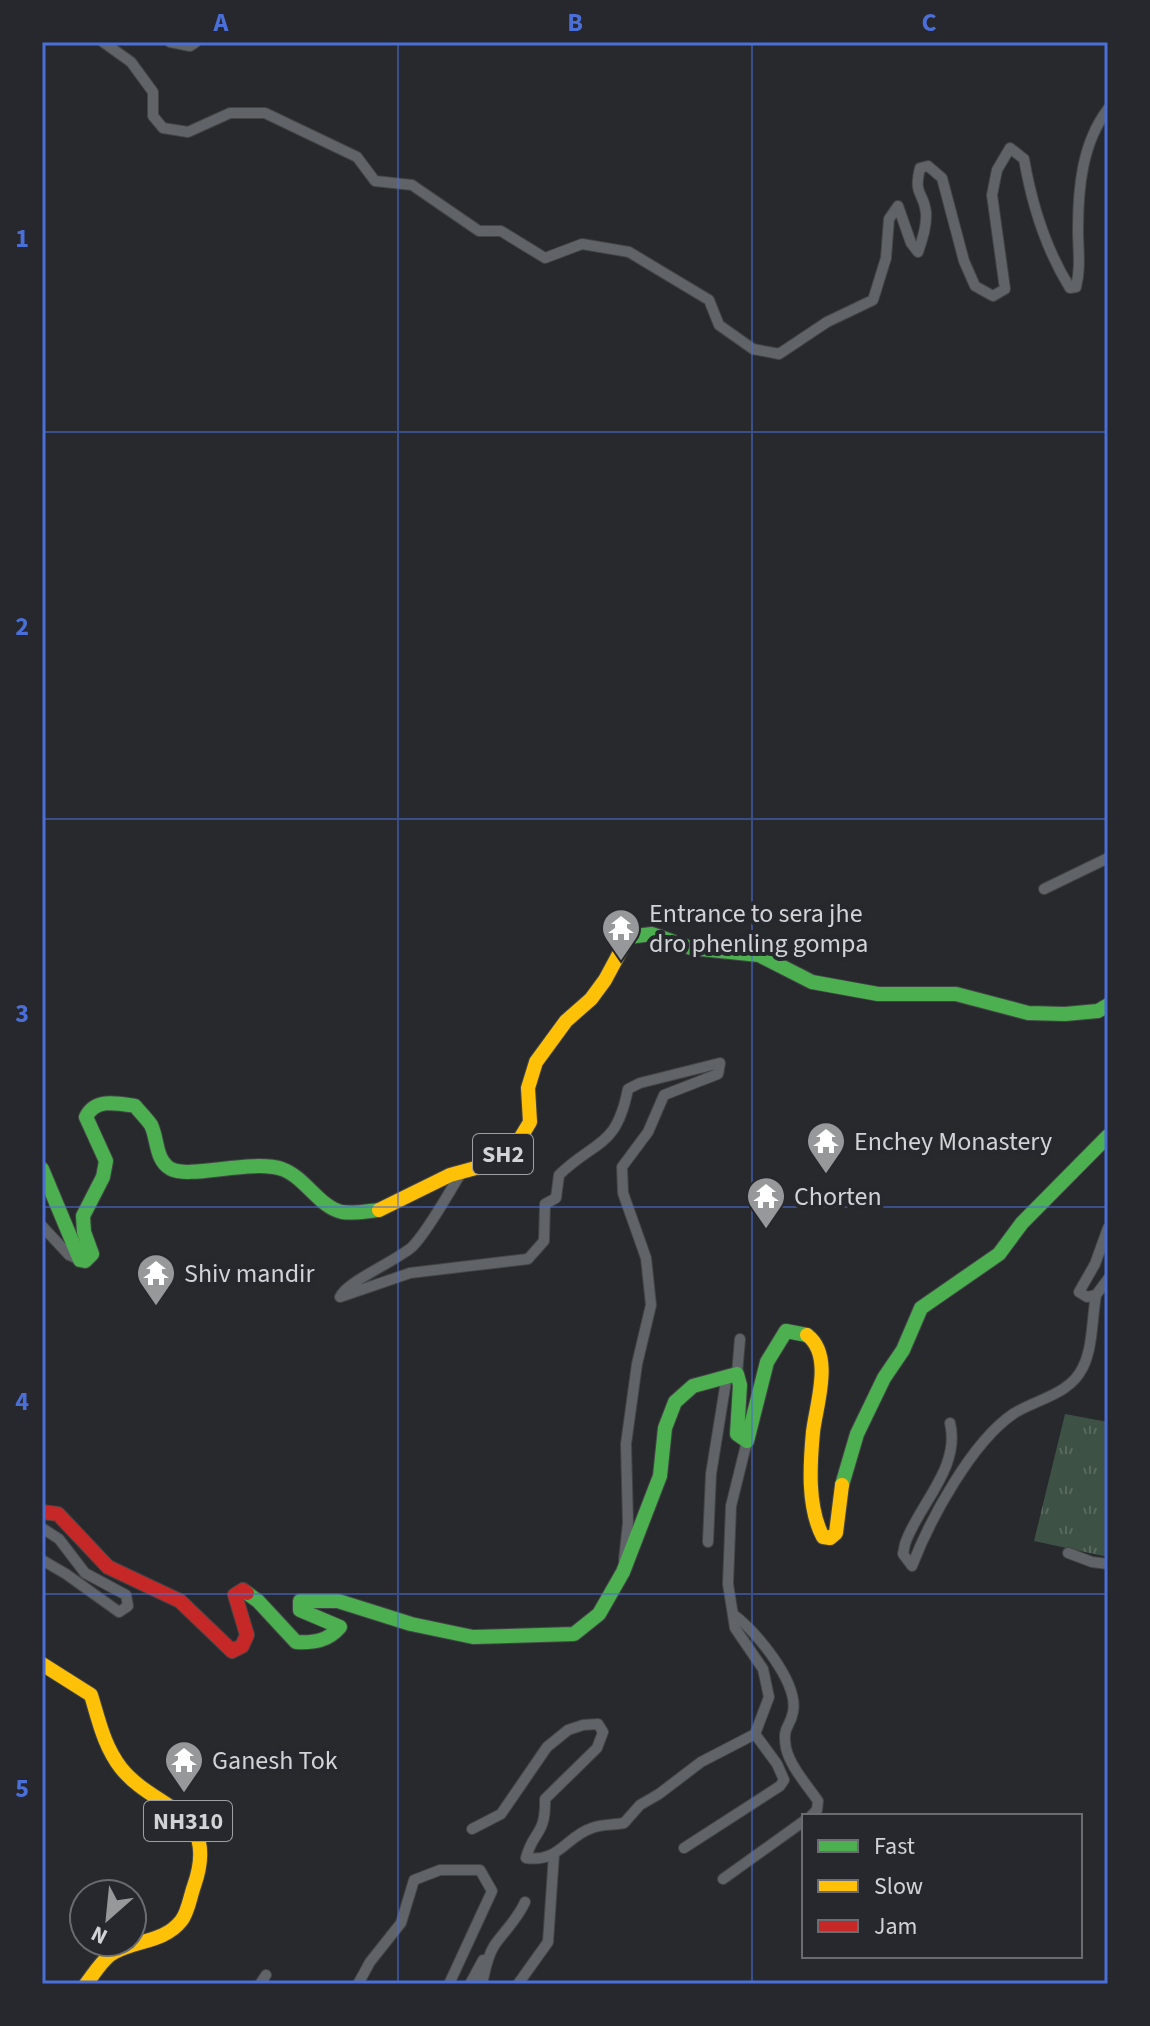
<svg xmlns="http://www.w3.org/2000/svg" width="1150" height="2026" font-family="'Source Sans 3',sans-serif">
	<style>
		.grass { fill: url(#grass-tufts) }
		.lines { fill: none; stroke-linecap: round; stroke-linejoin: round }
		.street-casing { stroke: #434446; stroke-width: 12 }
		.fast-casing { stroke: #434446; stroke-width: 16 }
		.slow-casing { stroke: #434446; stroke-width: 16 }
		.jam-casing { stroke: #434446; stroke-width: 16 }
		.street { stroke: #606468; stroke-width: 10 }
		.fast { stroke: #4caf50; stroke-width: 14 }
		.slow { stroke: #ffc107; stroke-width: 14 }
		.jam { stroke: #c62828; stroke-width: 14 }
		.grid { fill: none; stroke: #4a6fd8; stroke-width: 2; stroke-opacity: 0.55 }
		.labels { text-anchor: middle; stroke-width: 8; stroke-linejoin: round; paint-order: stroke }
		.shield { fill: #26282d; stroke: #9ea0a3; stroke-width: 2 }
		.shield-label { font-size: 24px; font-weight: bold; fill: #d1d3d6 }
		.poi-label { font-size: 26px; fill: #d1d3d6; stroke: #26282d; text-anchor: start }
		.neatline { fill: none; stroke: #4a6fd8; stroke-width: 3 }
		.grid-label { font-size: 26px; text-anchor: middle; font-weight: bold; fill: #4a6fd8 }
	</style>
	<defs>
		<pattern id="grass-tufts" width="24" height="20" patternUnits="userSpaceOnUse" patternTransform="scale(2)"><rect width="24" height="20" fill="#3d5144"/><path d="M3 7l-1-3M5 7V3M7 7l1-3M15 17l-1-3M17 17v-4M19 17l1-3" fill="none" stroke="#58695e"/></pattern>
	</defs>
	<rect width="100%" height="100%" fill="#27292c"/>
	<polygon class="grass" points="1065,1414 1108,1422 1108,1557 1034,1541"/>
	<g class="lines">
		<defs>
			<g id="street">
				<path d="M103,42L131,62L153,92V116L163,128L188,132L230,113H265L357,157L375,181L412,185L479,231H501L545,258L582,244L629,252L709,300L719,325L753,349L779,354L827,322L873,300L886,258L889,219L898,206L911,243L918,252C922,241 927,226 926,213C924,191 913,197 920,168L928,166L942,178L964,261L975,286L993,296L1005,289L992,195L997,170L1010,148L1024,159C1032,205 1045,248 1070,288L1076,287C1081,267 1078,250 1078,230C1078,188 1082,143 1108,109"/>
				<polyline points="170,42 190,46 196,42"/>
				<polyline points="1044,889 1108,858"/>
				<path d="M461,1173C448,1194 428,1231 412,1247C396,1261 346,1282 340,1297L410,1273L528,1259L544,1241L545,1204L556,1198L559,1175C596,1139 616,1149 628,1089L640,1083L720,1063L718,1074L664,1095L648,1132L622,1167L623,1193L646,1258L651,1305L637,1364L626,1444L628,1523L624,1560"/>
				<polyline points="42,1226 69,1255 80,1260"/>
				<polyline points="1108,1228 1095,1264 1079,1292 1087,1297 1096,1295 1108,1279"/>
				<polyline points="737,1374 740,1339"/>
				<path d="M950,1423C961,1468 918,1505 905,1544L903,1554L912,1566C930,1519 972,1442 1013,1414C1036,1399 1070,1395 1083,1367C1093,1347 1092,1317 1096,1295"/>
				<polyline points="42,1528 59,1539 85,1573 126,1595 128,1606 119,1612 66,1574 42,1560"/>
				<polyline points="708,1542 711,1474 727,1375"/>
				<polyline points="1068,1553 1092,1562 1108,1564"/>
				<path d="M734,1615C756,1631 799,1683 793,1712C790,1728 782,1726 786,1748C790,1766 807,1785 818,1801L817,1810L811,1816"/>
				<path d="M472,1829L501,1814L547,1747L568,1730L583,1725L598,1724L603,1732L597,1748L545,1799C546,1836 533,1830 526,1858C559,1863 565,1837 592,1828C601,1824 614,1825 624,1823L640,1805L659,1794L701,1762L755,1734L769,1697L763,1669L735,1628L728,1584L731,1506L747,1441"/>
				<polyline points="684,1848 780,1786 784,1780 777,1764 755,1734"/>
				<polyline points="723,1879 804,1821"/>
				<polyline points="260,1984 266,1975"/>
				<polyline points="358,1984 370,1962 401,1923 414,1880 440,1870 480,1870 492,1891 449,1984"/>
				<polyline points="470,1984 483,1960"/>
				<path d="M482,1984C485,1971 487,1957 494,1946C505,1930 517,1920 525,1902"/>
				<polyline points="518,1984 548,1942 554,1854"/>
			</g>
			<g id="fast">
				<polyline points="626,941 628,937 652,934 691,948 759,955 812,982 878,994 956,994 1028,1013 1065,1014 1098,1011 1108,1005"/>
				<path d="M42,1169L80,1260L85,1261L92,1254L84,1232L83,1216L103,1177L106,1161L86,1117C95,1098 117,1103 135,1106C140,1112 147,1119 151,1125C158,1139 155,1160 171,1169C190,1179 251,1159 282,1169C305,1177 319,1207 342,1212C353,1214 368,1211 379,1210"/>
				<polyline points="842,1485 857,1434 884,1378 903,1350 921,1308 999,1254 1022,1223 1108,1136"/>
				<path d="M247,1593L258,1601L296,1642C314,1643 328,1641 340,1627L300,1610V1601H338L411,1624L473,1637L574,1634L599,1614L623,1572L660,1476L665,1428L675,1402L693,1386L737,1374L740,1385L737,1434L747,1441L767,1362L786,1331L807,1335"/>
			</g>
			<g id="slow">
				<polyline points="379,1210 450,1175 494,1163 521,1137 530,1122 528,1088 536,1062 566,1021 591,999 605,980 626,941"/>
				<path d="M807,1335C834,1355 816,1405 813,1432C810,1464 807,1507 823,1537L830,1538L836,1533L842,1485"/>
				<path d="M42,1664L91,1695C99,1721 104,1746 121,1768C155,1811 221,1809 194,1886C190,1897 188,1913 181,1921C163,1944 130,1940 110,1955C101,1962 93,1975 86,1984"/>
			</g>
			<polyline id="jam" points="42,1512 58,1514 108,1567 180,1601 232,1651 242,1646 247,1635 235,1595 243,1590 247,1593"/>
		</defs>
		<use href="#street" class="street-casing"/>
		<use href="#fast" class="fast-casing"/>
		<use href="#slow" class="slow-casing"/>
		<use href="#jam" class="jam-casing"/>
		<use href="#street" class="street"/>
		<use href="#fast" class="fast"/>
		<use href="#slow" class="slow"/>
		<use href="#jam" class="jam"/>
	</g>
	<path class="grid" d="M398,42V1984M752,42V1984M42,432H1108M42,819H1108M42,1207H1108M42,1594H1108"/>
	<defs>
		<symbol id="temple-pin" viewBox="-11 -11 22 30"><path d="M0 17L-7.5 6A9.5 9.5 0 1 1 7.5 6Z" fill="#96989a" stroke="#26282d"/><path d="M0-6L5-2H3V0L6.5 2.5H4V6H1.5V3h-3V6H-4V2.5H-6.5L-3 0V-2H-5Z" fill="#fff"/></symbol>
	</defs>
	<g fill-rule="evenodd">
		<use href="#temple-pin" x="599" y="906" width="44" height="60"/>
		<use href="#temple-pin" x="804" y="1119" width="44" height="60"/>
		<use href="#temple-pin" x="744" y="1174" width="44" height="60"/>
		<use href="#temple-pin" x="134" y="1251" width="44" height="60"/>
		<use href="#temple-pin" x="162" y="1738" width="44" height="60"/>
	</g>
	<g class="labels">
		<g class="shield">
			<rect x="473" y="1134" width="60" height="40" rx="6"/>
			<rect x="144" y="1801" width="88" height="40" rx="6"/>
		</g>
		<g class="shield-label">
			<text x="503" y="1162">SH2</text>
			<text x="188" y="1829">NH310</text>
		</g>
		<g class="poi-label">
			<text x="649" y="922">Entrance to sera jhe<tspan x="649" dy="30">dro phenling gompa</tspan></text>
			<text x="854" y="1150">Enchey Monastery</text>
			<text x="794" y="1205">Chorten</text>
			<text x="184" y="1282">Shiv mandir</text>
			<text x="212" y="1769">Ganesh Tok</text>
		</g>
	</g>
	<rect width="1150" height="2026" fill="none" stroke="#26282d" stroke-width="88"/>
	<rect x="802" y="1814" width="280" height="144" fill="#26282d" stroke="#6a6c71" stroke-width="2"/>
	<rect x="818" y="1840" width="40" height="12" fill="#4caf50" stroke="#6a6c71" stroke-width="2"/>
	<text x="874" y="1854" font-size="24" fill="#d1d3d6">Fast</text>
	<rect x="818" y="1880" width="40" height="12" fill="#ffc107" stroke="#6a6c71" stroke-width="2"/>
	<text x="874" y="1894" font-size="24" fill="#d1d3d6">Slow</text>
	<rect x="818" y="1920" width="40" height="12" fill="#c62828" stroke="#6a6c71" stroke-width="2"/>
	<text x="874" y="1934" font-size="24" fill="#d1d3d6">Jam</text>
	<g transform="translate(108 1918) rotate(207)"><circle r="38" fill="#26282d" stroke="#6a6c71" stroke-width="2"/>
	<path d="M0-6L14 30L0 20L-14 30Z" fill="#96989a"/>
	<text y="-12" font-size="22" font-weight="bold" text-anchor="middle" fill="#d1d3d6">N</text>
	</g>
	<rect x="44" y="44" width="1062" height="1938" class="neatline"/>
	<g class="grid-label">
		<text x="221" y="31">A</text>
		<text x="575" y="31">B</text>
		<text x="929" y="31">C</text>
		<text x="22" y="247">1</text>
		<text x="22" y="635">2</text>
		<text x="22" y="1022">3</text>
		<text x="22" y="1410">4</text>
		<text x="22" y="1797">5</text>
	</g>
</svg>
